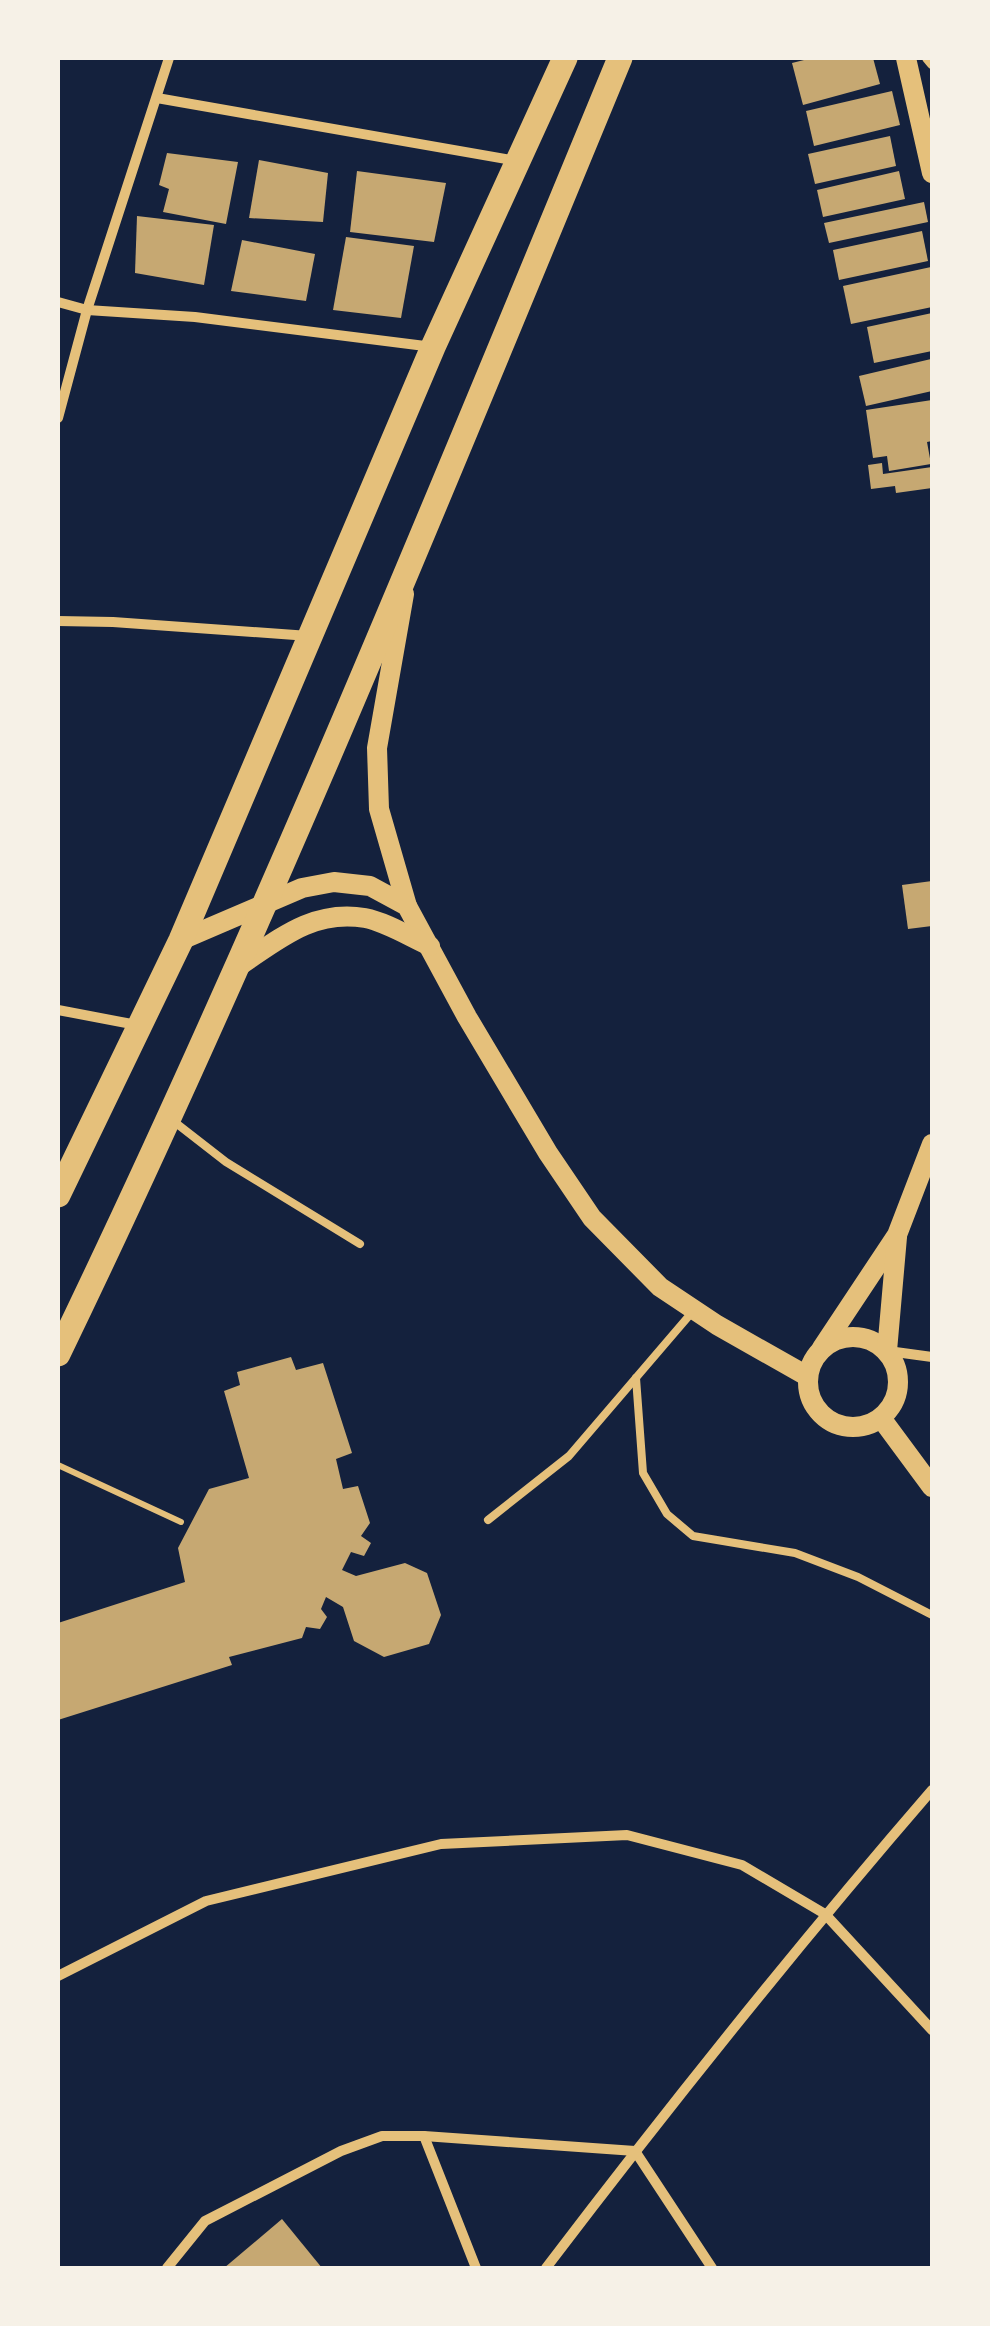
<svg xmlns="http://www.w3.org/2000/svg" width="990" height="2326" font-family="'Fira Sans',sans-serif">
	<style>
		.building { fill: #c6a872 }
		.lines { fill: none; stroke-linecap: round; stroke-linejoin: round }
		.path { stroke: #e5c07b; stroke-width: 6 }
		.service { stroke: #e5c07b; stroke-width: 8 }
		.minor { stroke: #e5c07b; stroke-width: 10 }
		.secondary { stroke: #e5c07b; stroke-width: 20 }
		.primary { stroke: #e5c07b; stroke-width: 25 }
	</style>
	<rect width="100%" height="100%" fill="#14213d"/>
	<g class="building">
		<polygon points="812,58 873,58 880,84 803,105 792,63"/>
		<polygon points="892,91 900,125 814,146 806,111"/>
		<polygon points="890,136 896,166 815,184 808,154"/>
		<polygon points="167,153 238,162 226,224 163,212 169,189 159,185"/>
		<polygon points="259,160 328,173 323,222 249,218"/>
		<polygon points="357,171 446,183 434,242 350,232"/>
		<polygon points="899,171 905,199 823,217 817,190"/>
		<polygon points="924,202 928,222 829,243 824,223"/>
		<polygon points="137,216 214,225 204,285 135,273"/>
		<polygon points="922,231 928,261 839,280 833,250"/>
		<polygon points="346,237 414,246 401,318 333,310"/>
		<polygon points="242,240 315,254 306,301 231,291"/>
		<polygon points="931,267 932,307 851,324 843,286"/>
		<polygon points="932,313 932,351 874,363 867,327"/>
		<polygon points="931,359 932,391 866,406 859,376"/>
		<polygon points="932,400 932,441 927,442 931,464 889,471 887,456 873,458 866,410"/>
		<polygon points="882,463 883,474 932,467 932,488 896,493 895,486 871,489 868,465"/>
		<polygon points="932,881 932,926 908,929 902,885"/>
		<polygon points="291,1357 296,1370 323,1363 352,1453 336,1459 343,1489 358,1486 370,1523 361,1536 371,1543 364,1556 351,1552 342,1570 356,1576 405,1563 427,1573 441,1615 429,1644 384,1657 354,1641 343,1607 326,1597 321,1609 327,1617 320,1629 306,1627 302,1638 229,1657 232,1665 58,1720 58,1623 185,1582 178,1548 209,1489 249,1478 224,1391 240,1385 237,1372"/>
		<polygon points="282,2219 322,2268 224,2268"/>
	</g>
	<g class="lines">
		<polyline class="path" points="58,1465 181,1522"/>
		<g class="service">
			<polyline points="172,1120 226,1162 360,1244"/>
			<polyline points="636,1378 643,1473 667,1514 693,1536 795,1553 858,1577 932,1615"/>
			<polyline points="488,1520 569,1456 694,1310"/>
		</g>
		<g class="minor">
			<polyline points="927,58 932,64"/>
			<polyline points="157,98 517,161"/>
			<polyline points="58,302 87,310 195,317 433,347"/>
			<polyline points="58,418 87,310 169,58"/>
			<polyline points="58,621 113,622 309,636"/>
			<polyline points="58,1010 137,1025"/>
			<polyline points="888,1351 932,1357"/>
			<polyline points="58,1976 206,1901 441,1844 627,1835 742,1865 825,1914 932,2030"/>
			<polyline points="424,2136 476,2268"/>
			<polyline points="167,2268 205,2221 341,2151 382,2136 424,2136 635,2151 712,2268"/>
			<path d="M546,2268C670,2105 798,1945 932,1790"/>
		</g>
		<g class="secondary">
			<polyline points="906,58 932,173"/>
			<polyline points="404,594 377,748 379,809 407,906"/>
			<polyline points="181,940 302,888 334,882 370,886 407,906 467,1017 548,1153 592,1218 660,1287 717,1325 807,1376"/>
			<path d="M236,968C278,940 312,909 365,918C386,922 410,937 430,946"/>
			<circle cx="853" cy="1382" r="45"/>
			<polyline points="822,1348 897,1235 932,1144"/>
			<polyline points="887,1351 897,1237"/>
			<polyline points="881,1418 932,1487"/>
		</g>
		<g class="primary">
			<polyline points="58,1195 181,940 433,347 565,58"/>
			<path d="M58,1354C263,930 440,493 620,58"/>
		</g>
	</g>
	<rect width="990" height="2326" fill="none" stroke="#f6f1e7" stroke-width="120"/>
</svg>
